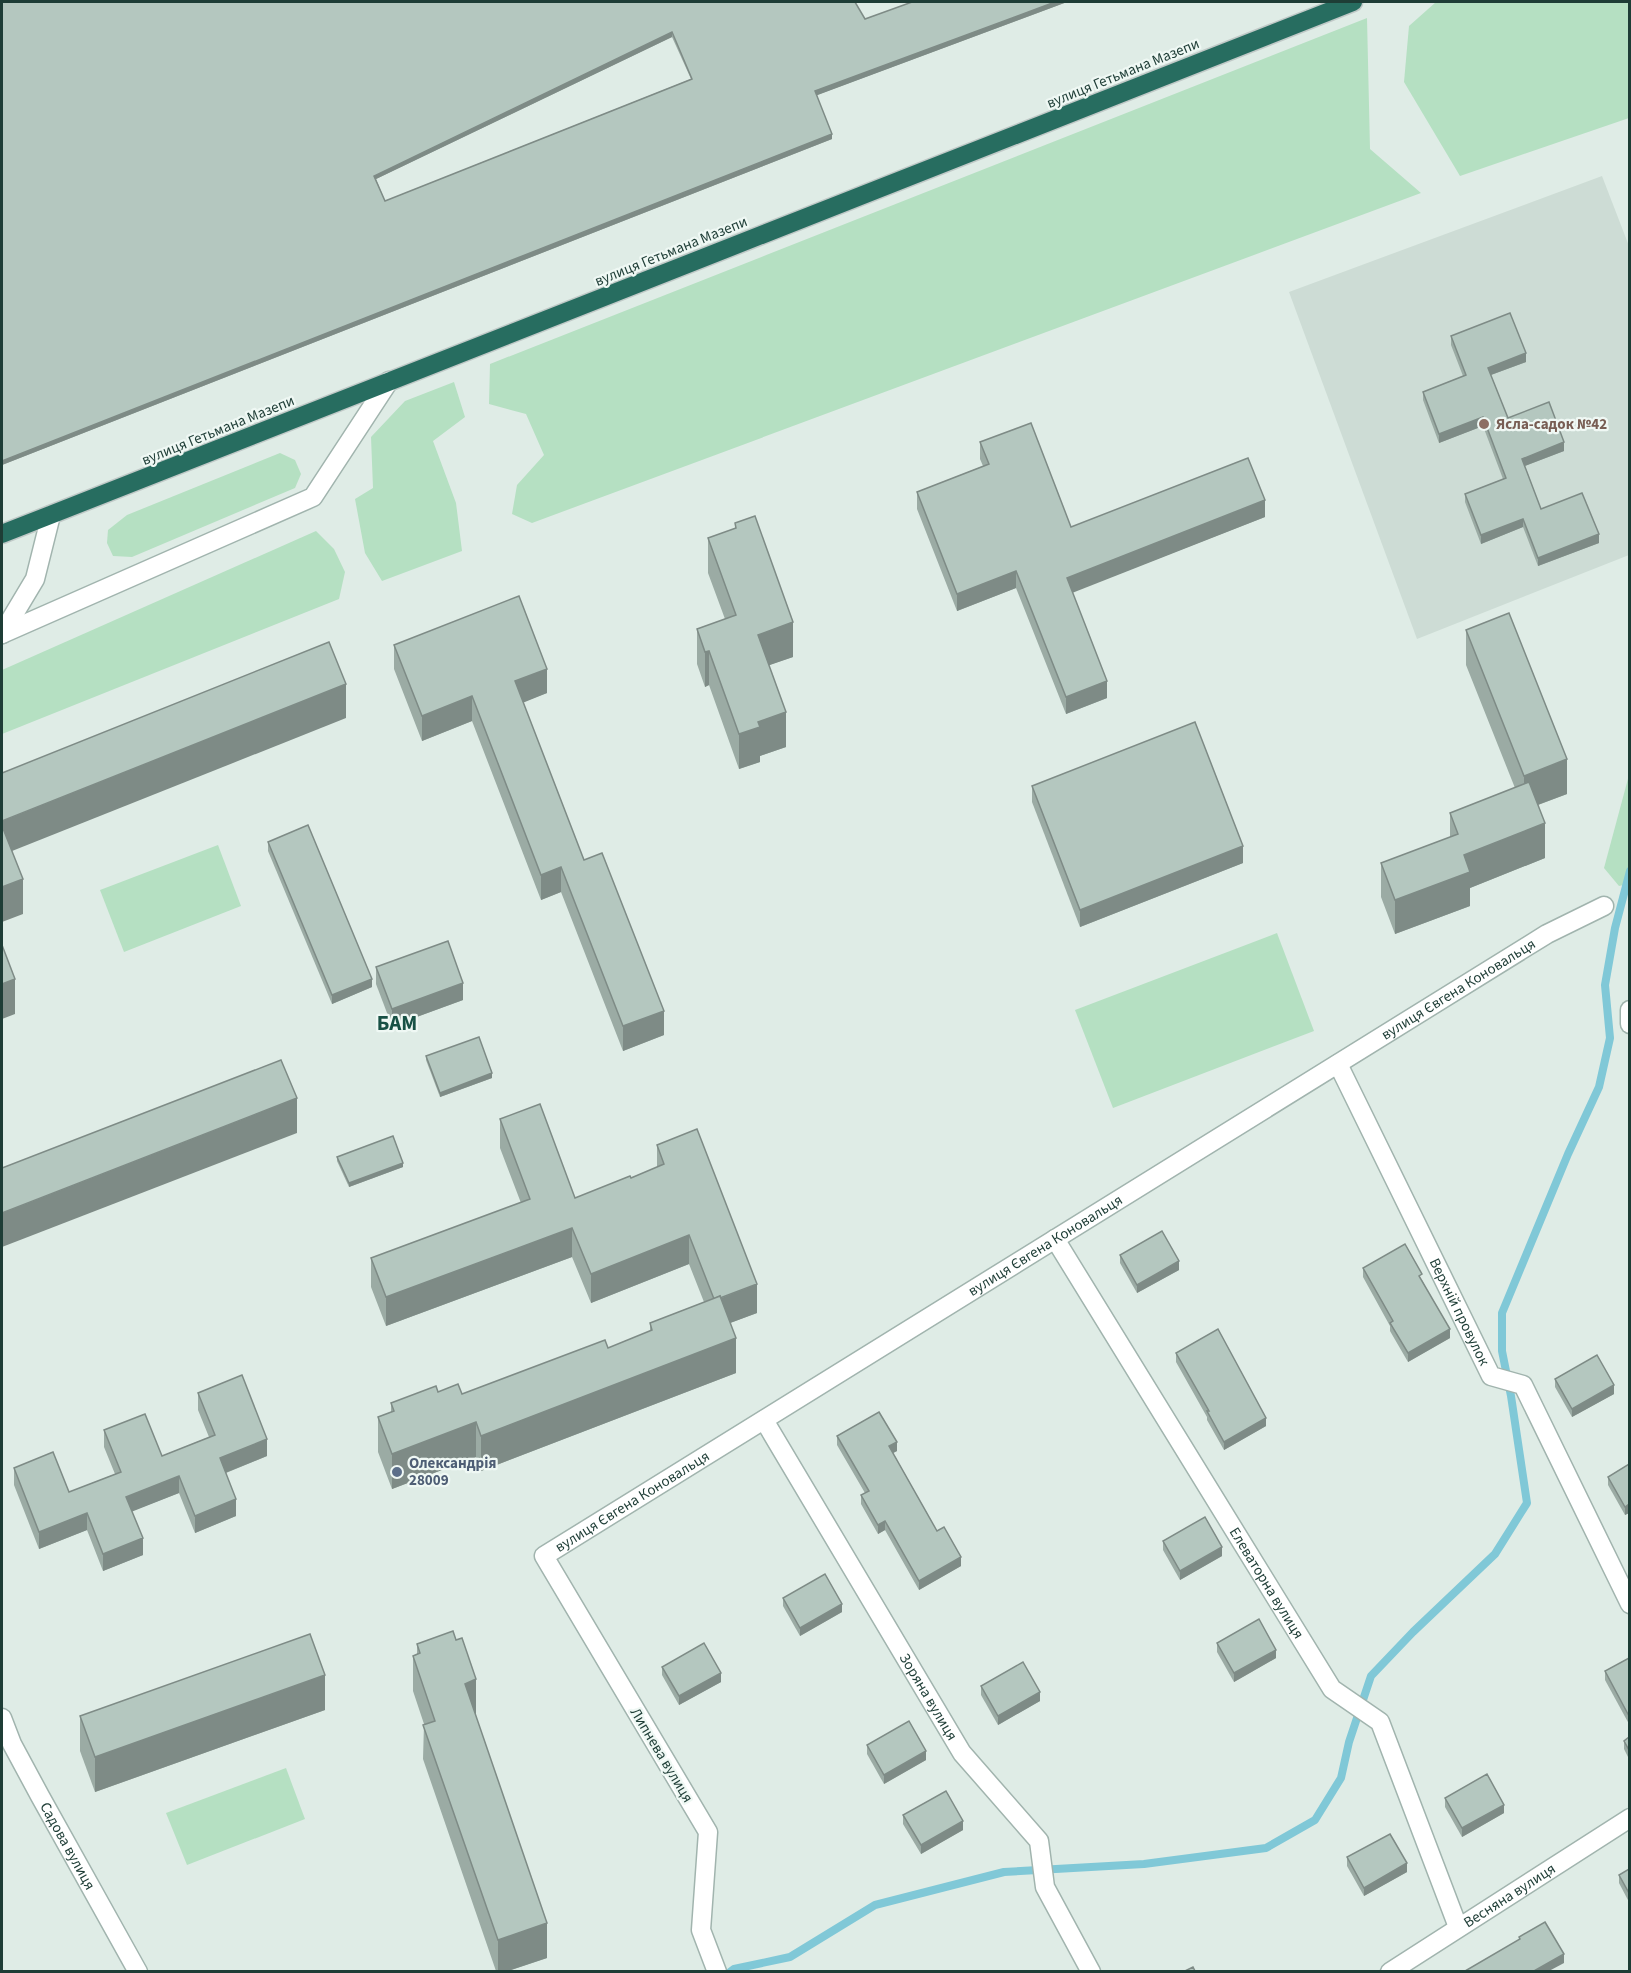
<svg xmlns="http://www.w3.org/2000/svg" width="1631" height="1973" font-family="'Source Sans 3',sans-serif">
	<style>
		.built { fill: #cddcd5 }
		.green { fill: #b5e0c2 }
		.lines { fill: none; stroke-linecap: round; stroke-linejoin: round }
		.stream { stroke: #80c8d7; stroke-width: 8 }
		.minor-casing { stroke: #a1b4ae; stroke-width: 21 }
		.highway-casing { stroke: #c0c9c7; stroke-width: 21 }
		.minor { stroke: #fff; stroke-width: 18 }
		.highway { stroke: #276d60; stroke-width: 18 }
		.wall { fill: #9baba4; fill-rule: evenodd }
		.shaded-wall { fill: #7e8b86 }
		.building { fill: #b4c7bf; stroke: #7e8b86; stroke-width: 1.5; fill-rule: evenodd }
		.education-dot { fill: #8d6e63; stroke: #eff8f4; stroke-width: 2 }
		.service-dot { fill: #5c6f8a; stroke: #eff8f4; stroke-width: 2 }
		.labels { text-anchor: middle; stroke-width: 4.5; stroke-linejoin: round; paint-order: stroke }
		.street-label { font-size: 15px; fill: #1e3d36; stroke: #eff8f4 }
		.education-label { font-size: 15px; font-weight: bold; fill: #785e54; stroke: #eff8f4; text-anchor: start }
		.service-label { font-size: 15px; font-weight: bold; fill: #4e5e75; stroke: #eff8f4; text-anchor: start }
		.district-label { font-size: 21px; font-weight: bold; fill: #185145; stroke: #eff8f4 }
	</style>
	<rect width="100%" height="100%" fill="#dfece6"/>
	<polygon class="built" points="1602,176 1629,246 1629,555 1417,639 1289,292"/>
	<g class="green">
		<polygon points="1436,2 1629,2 1629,118 1460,176 1404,82 1409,26"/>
		<polygon points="1367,18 1370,149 1421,193 532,523 512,514 517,485 544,455 526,414 489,404 490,364"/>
		<polygon points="454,382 465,417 433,441 456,503 462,551 382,581 365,553 355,499 373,488 371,437 405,401"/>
		<polygon points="280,453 295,460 301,474 295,488 132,557 113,556 107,543 108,530 127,515"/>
		<polygon points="316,531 334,549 345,572 339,599 2,734 2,670"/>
		<polygon points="1629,775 1629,884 1619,886 1604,868"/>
		<polygon points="218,845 241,906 124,952 100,890"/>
		<polygon points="1277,933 1314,1031 1113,1108 1075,1010"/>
		<polygon points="286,1768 305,1819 187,1865 166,1813"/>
	</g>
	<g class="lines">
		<polyline class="stream" points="730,1972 734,1969 790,1957 875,1905 1004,1872 1144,1864 1266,1848 1315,1820 1341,1778 1349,1742 1371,1676 1413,1632 1495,1554 1527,1503 1511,1396 1502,1351 1502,1313 1568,1154 1599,1087 1610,1038 1605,985 1615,928 1630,871"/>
		<defs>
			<g id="minor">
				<polyline points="2,634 313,497 389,381"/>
				<polyline points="2,634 35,579 51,515"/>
				<polyline points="1630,1010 1630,1024"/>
				<path id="s1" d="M1338,1064L1491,1376L1523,1385L1630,1604"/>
				<path id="s2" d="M1055,1239L1332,1689L1380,1722L1458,1927"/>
				<path id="s3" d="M764,1420L962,1753L1039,1841L1045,1887L1091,1972"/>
				<path id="s4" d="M2,1718L12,1744L40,1796L138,1972"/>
				<path id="s5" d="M717,1972L701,1930L708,1832L544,1556L1547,934L1604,906"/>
				<path id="s6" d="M1390,1972L1630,1818"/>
			</g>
			<polyline id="highway" points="2,534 1353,2"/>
		</defs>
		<use href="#minor" class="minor-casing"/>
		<use href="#highway" class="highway-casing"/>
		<use href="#minor" class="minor"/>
		<use href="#highway" class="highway"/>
	</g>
	<g class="wall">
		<path d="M2,2L865,19L1067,2L817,95L832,139L2,465ZM672,37L691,79L385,201L376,179Z"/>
		<polygon points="1451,336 1526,362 1491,375 1508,418 1564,451 1525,466 1541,509 1599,543 1538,566 1523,527 1481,544 1465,502 1465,494 1503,479 1483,426 1439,443 1423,400 1423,392 1463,376 1451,345"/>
		<polygon points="980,442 1071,527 1265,517 1072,592 1107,698 1066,714 1016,588 957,611 917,509 917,492 983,466 980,459"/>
		<polygon points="735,523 793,657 769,665 786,747 760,756 760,762 739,769 709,685 705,687 697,664 697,629 725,619 708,573 708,538 735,529"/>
		<polygon points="1466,630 1567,794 1538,805 1545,858 1470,888 1470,906 1395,934 1381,897 1381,863 1450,837 1450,813 1515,788 1466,665"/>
		<polygon points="394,645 547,693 523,702 584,860 664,1035 623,1051 561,892 541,900 472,721 422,741 394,669"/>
		<polygon points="1032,786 1243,863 1080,927 1032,802"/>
		<polygon points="268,842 372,987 332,1004 268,851"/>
		<polygon points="376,967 463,1000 392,1026 376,984"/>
		<polygon points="426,1056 492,1078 440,1097 426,1060"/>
		<polygon points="500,1119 575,1198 631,1178 657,1167 657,1145 757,1313 730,1323 736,1373 481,1471 476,1457 392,1489 378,1452 378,1417 391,1412 391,1403 438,1392 462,1394 608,1348 650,1332 650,1323 704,1302 689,1264 591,1303 572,1257 386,1326 371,1287 371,1258 521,1203 500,1148"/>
		<polygon points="337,1157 403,1167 349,1187 337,1161"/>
		<polygon points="1120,1255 1179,1270 1137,1293 1120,1263"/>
		<polygon points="1363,1268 1422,1280 1450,1338 1408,1362 1390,1331 1390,1326 1363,1277"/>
		<polygon points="1176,1353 1266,1426 1224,1450 1207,1420 1207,1417 1176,1362"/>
		<polygon points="1555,1379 1614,1394 1572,1417 1555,1387"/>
		<polygon points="198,1393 267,1456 226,1473 236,1516 195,1533 179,1493 132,1511 143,1555 103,1571 87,1530 39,1549 14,1485 14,1468 69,1492 115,1474 104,1447 104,1430 162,1456 209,1437 198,1410"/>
		<polygon points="837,1436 897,1451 893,1453 937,1531 961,1566 919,1590 885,1530 878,1534 861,1504 861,1495 865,1493 837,1445"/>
		<polygon points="1629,1464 1629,1513 1625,1515 1608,1485 1608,1477"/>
		<polygon points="1163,1541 1222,1556 1180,1580 1163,1550"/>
		<polygon points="783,1598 842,1612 800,1636 783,1606"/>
		<polygon points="1217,1643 1276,1658 1234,1682 1217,1652"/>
		<polygon points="417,1644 476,1714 475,1714 547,1958 508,1971 496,1971 423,1759 424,1724 413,1691 413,1656 417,1655"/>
		<polygon points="1629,1658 1629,1724 1605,1680 1605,1671"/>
		<polygon points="662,1667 721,1682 679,1705 662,1675"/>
		<polygon points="981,1686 1040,1701 998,1725 981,1695"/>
		<polygon points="325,1710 95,1792 80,1751 80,1716"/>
		<polygon points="1629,1737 1629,1759 1624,1749 1624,1741"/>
		<polygon points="867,1745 926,1760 884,1784 867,1754"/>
		<polygon points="1445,1798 1504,1813 1462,1837 1445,1807"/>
		<polygon points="903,1815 963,1830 921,1854 903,1824"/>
		<polygon points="1347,1857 1407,1872 1364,1896 1347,1866"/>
		<polygon points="1629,1869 1629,1902 1619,1883 1619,1875"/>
	</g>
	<g class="shaded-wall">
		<polygon points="1055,2 1067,2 815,96 815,91"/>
		<polygon points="672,32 672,37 374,180 374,176"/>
		<polygon points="832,134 832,139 2,465 2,461"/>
		<polygon points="1526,353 1526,362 1488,376 1488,368"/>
		<polygon points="1483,417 1483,426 1439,443 1439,434"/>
		<polygon points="1564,442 1564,451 1522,467 1522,459"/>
		<polygon points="1265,500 1265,517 1067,595 1067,578"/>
		<polygon points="1523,519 1523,527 1481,544 1481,535"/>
		<polygon points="1599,534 1599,543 1538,566 1538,558"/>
		<polygon points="1016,571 1016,588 957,611 957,594"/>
		<polygon points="793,622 793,657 758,669 758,635"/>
		<polygon points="709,651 709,685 705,687 705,652"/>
		<polygon points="547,669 547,693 515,706 515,681"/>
		<polygon points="1107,681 1107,698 1066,714 1066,697"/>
		<polygon points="346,684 346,718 2,855 2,821"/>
		<polygon points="472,696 472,721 422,741 422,716"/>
		<polygon points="786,712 786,747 760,756 760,762 739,769 739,734 758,722"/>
		<polygon points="1567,759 1567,794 1524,810 1524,776"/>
		<polygon points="1545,823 1545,858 1470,888 1470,906 1395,934 1395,900 1464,855"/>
		<polygon points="1243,846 1243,863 1080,927 1080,910"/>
		<polygon points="561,867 561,892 541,900 541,875"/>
		<polygon points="23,879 23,914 2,922 2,887"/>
		<polygon points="15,979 15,1014 2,1019 2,984"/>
		<polygon points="372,979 372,987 332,1004 332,995"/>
		<polygon points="463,983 463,1000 392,1026 392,1009"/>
		<polygon points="664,1011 664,1035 623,1051 623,1026"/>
		<polygon points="492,1073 492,1078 440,1097 440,1093"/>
		<polygon points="297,1098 297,1133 2,1247 2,1213"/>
		<polygon points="403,1163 403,1167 349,1187 349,1183"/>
		<polygon points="572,1228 572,1257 386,1326 386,1297"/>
		<polygon points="689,1235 689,1264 591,1303 591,1274"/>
		<polygon points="1179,1261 1179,1270 1137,1293 1137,1285"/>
		<polygon points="757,1284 757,1313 714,1329 714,1301"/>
		<polygon points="1450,1329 1450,1338 1408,1362 1408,1353"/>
		<polygon points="736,1338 736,1373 481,1471 481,1436"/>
		<polygon points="1614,1385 1614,1394 1572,1417 1572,1409"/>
		<polygon points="1266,1418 1266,1426 1224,1450 1224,1442"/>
		<polygon points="476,1422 476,1457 392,1489 392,1454"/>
		<polygon points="267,1439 267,1456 220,1475 220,1458"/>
		<polygon points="897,1442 897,1451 889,1455 889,1446"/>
		<polygon points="179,1476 179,1493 126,1514 126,1497"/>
		<polygon points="236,1499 236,1516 195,1533 195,1516"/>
		<polygon points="1629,1504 1629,1513 1625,1515 1625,1507"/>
		<polygon points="87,1513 87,1530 39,1549 39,1532"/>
		<polygon points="885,1521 885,1530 878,1534 878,1525"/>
		<polygon points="143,1538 143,1555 103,1571 103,1554"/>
		<polygon points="1222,1547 1222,1556 1180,1580 1180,1571"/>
		<polygon points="961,1557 961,1566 919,1590 919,1581"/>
		<polygon points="842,1604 842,1612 800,1636 800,1628"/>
		<polygon points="1276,1650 1276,1658 1234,1682 1234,1673"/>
		<polygon points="721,1673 721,1682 679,1705 679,1696"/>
		<polygon points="325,1675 325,1710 95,1792 95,1757"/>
		<polygon points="476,1679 476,1714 465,1718 465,1684"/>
		<polygon points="1040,1692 1040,1701 998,1725 998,1716"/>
		<polygon points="926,1751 926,1760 884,1784 884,1775"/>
		<polygon points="1504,1805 1504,1813 1462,1837 1462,1828"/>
		<polygon points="963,1821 963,1830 921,1854 921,1845"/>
		<polygon points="1407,1863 1407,1872 1364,1896 1364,1888"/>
		<polygon points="547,1923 547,1958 508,1971 498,1971 498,1940"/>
		<polygon points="1564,1954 1564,1963 1549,1971 1534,1971"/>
	</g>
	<g class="building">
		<path d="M2,2H855L865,19L912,2H1055L815,91L832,134L2,461ZM672,32L692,79L385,201L374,176Z"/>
		<polygon points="1510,313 1526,353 1488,368 1508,418 1549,402 1564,442 1522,459 1541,509 1582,493 1599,534 1538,558 1523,519 1481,535 1465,494 1506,478 1483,417 1439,434 1423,392 1466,375 1451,336"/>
		<polygon points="1031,423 1071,527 1248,458 1265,500 1067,578 1107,681 1066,697 1016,571 957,594 917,492 989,464 980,442"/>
		<polygon points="755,516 793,622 758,635 786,712 758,722 760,727 739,734 709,651 705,652 697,629 736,615 708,538 736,528 735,523"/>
		<polygon points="519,596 547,669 515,681 584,860 602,853 664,1011 623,1026 561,867 541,875 472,696 422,716 394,645"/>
		<polygon points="1509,613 1567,759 1524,776 1466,630"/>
		<polygon points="329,642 346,684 2,821 2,773"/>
		<polygon points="1195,722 1243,846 1080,910 1032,786"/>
		<polygon points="1529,782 1545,823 1464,855 1470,872 1395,900 1381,863 1458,834 1450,813"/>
		<polygon points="308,825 372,979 332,995 268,842"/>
		<polygon points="2,826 23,879 2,887"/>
		<polygon points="448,941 463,983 392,1009 376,967"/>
		<polygon points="2,945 15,979 2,984"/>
		<polygon points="479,1037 492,1073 440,1093 426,1056"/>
		<polygon points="281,1060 297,1098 2,1213 2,1168"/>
		<polygon points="540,1104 575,1198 630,1176 631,1178 664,1164 657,1145 697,1129 757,1284 720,1298 720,1296 714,1299 689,1235 591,1274 572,1228 386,1297 371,1258 530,1199 500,1119"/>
		<polygon points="393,1136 403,1163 349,1183 337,1157"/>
		<polygon points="1162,1231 1179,1261 1137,1285 1120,1255"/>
		<polygon points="1405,1244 1422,1274 1419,1276 1450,1329 1408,1353 1390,1323 1393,1321 1363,1268"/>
		<polygon points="720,1296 736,1338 481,1436 476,1422 392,1454 378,1417 394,1411 391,1403 436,1386 438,1392 458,1384 462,1394 605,1340 608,1348 652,1330 650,1323"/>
		<polygon points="1218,1329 1266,1418 1224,1442 1207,1411 1209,1411 1176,1353"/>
		<polygon points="1597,1355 1614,1385 1572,1409 1555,1379"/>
		<polygon points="242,1375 267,1439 220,1458 236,1499 195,1516 179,1476 126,1497 143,1538 103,1554 87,1513 39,1532 14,1468 53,1452 69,1492 121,1472 104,1430 145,1414 162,1456 215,1435 198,1393"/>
		<polygon points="879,1412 897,1442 889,1446 937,1531 944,1527 961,1557 919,1581 885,1521 878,1525 861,1495 869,1491 837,1436"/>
		<polygon points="1629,1464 1629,1504 1625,1507 1608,1477"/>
		<polygon points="1205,1517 1222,1547 1180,1571 1163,1541"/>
		<polygon points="825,1574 842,1604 800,1628 783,1598"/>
		<polygon points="1259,1619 1276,1650 1234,1673 1217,1643"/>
		<polygon points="453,1631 456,1640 462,1638 476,1679 465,1684 547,1923 498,1940 423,1725 435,1721 413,1656 420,1653 417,1644"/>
		<polygon points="310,1634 325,1675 95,1757 80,1716"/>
		<polygon points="704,1643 721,1673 679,1696 662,1667"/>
		<polygon points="1629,1658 1629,1716 1605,1671"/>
		<polygon points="1023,1662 1040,1692 998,1716 981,1686"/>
		<polygon points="909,1721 926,1751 884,1775 867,1745"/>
		<polygon points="1629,1737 1629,1750 1624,1741"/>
		<polygon points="1487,1774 1504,1805 1462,1828 1445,1798"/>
		<polygon points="946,1791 963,1821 921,1845 903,1815"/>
		<polygon points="1390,1834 1407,1863 1364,1888 1347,1857"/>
		<polygon points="1629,1869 1629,1893 1619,1875"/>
		<polygon points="1545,1922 1564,1954 1534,1971 1465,1971 1520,1939 1519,1937"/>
		<polygon points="1193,1967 1195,1971 1185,1971"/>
	</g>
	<circle class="education-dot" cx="1484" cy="424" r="6"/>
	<circle class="service-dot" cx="397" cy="1472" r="6"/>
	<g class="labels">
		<g class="street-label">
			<text transform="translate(1123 73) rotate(-22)" y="5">вулиця Гетьмана Мазепи</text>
			<text transform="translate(671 251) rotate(-22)" y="5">вулиця Гетьмана Мазепи</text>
			<text transform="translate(218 430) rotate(-22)" y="5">вулиця Гетьмана Мазепи</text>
			<text dy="5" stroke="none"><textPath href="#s5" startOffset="1540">вулиця Євгена Коновальця</textPath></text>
			<text dy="5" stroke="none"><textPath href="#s5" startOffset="1054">вулиця Євгена Коновальця</textPath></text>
			<text dy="5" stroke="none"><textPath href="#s1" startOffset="276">Верхній провулок</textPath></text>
			<text dy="5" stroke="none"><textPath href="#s5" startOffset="568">вулиця Євгена Коновальця</textPath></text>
			<text dy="5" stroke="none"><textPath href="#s2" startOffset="404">Елеваторна вулиця</textPath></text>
			<text dy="5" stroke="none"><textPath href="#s3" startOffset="322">Зоряна вулиця</textPath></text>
			<text transform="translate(662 1755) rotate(59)" y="5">Липнева вулиця</text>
			<text dy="5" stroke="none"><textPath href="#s4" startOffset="144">Садова вулиця</textPath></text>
			<text dy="5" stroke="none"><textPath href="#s6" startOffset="142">Весняна вулиця</textPath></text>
		</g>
		<g class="education-label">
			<text x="1496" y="429">Ясла-садок №42</text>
		</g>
		<g class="service-label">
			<text x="409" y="1468">Олександрія<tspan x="409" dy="17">28009</tspan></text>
		</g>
		<g class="district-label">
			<text x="397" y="1030">БАМ</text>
		</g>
	</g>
	<rect width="1631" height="1973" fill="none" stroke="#1e3d36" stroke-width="6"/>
</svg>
